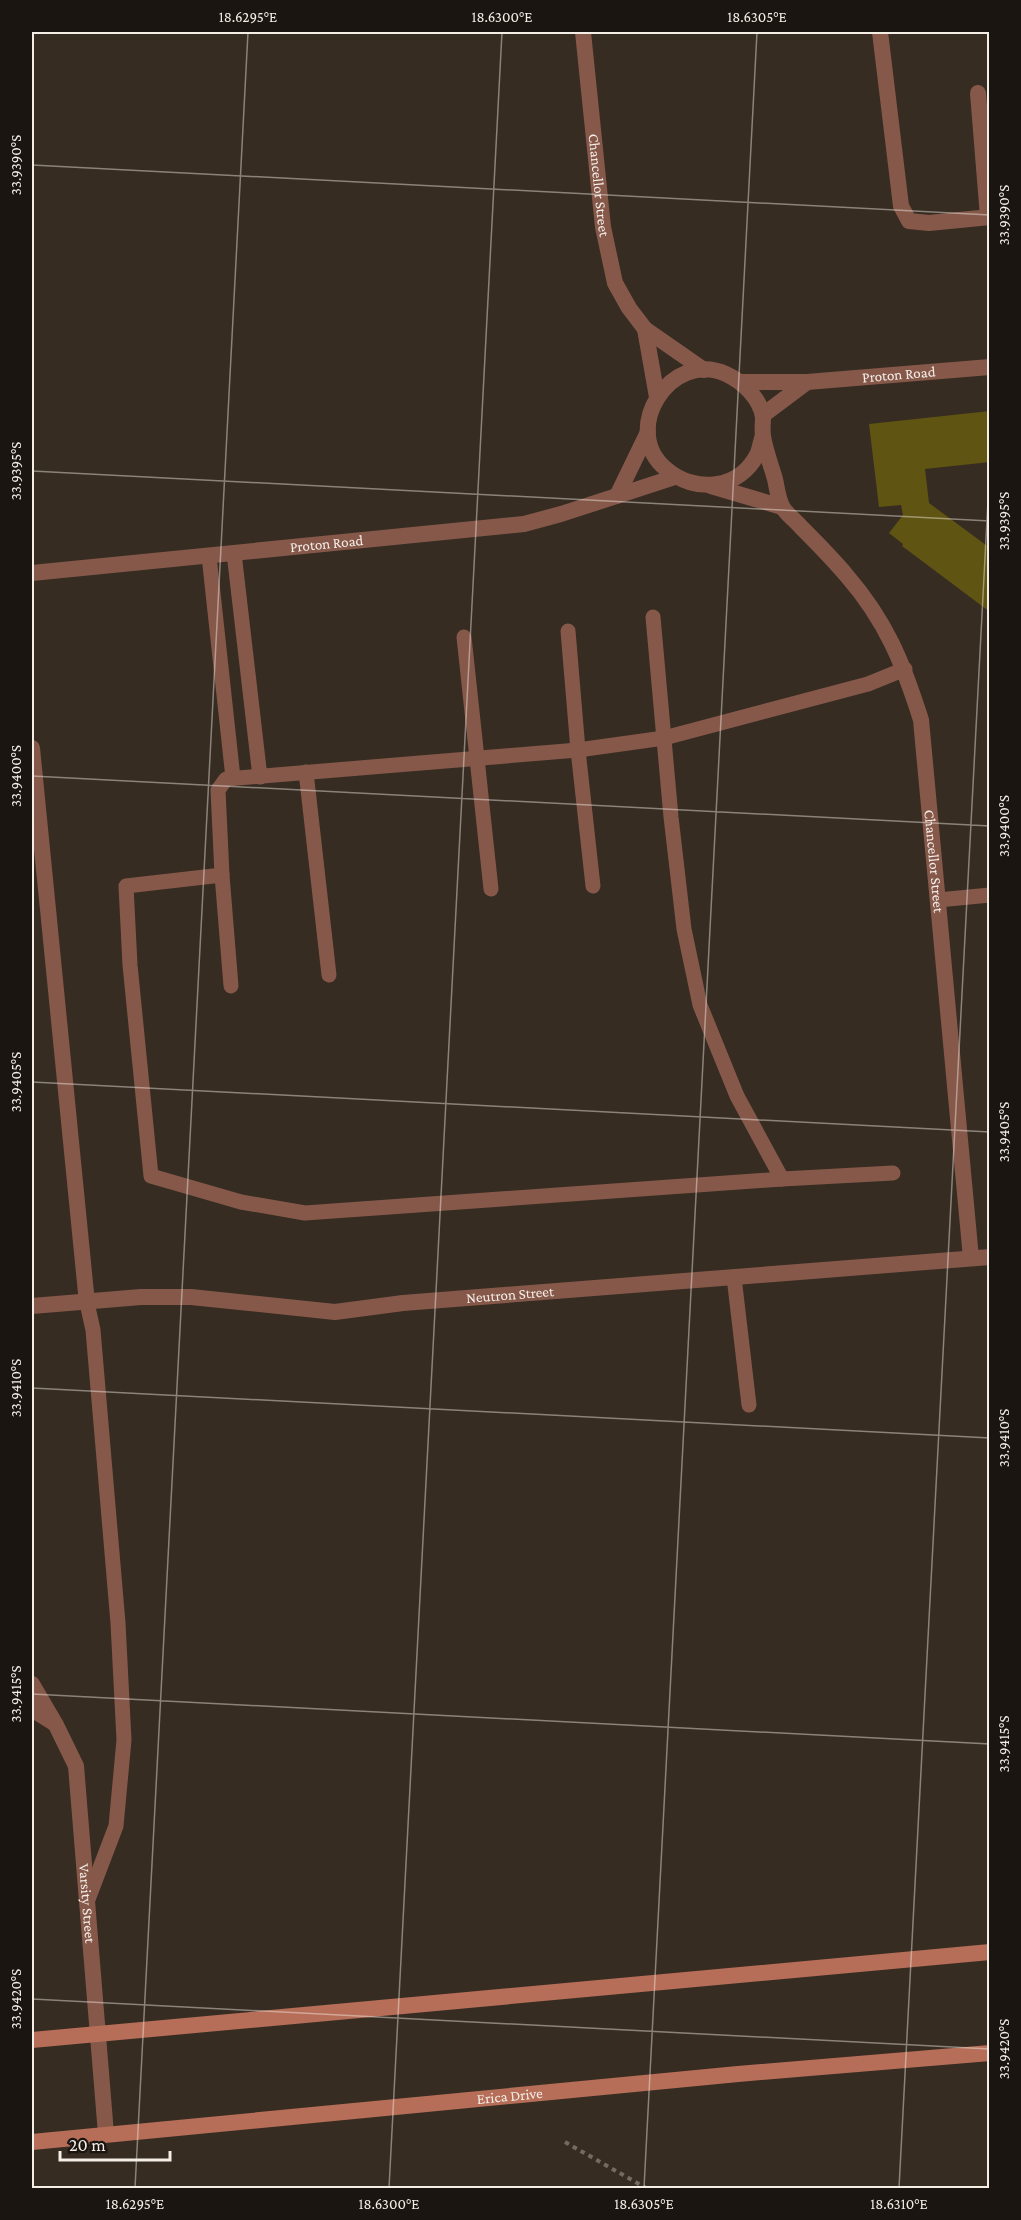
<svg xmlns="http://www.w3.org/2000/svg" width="1021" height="2220" font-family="'Crimson Pro',serif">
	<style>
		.building { fill: #5f5411 }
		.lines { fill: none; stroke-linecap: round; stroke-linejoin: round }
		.path { stroke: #736a61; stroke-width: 4; stroke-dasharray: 4.5 4.5; stroke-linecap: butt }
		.service { stroke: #86584a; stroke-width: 15 }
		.minor { stroke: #86584a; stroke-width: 16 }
		.secondary { stroke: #b66e58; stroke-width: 16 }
		.ticks { fill: none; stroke: #f4eee7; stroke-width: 1.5; stroke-opacity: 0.45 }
		.labels { text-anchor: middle; stroke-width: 4.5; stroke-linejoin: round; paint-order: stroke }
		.street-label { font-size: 15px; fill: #f4eee7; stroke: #1a1511 }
		.neatline { fill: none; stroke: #f4eee7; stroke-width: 2 }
		.ticks-label { font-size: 15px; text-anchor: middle; fill: #f4eee7 }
	</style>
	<rect width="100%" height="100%" fill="#362c22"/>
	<polygon class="building" points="990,411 990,462 925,469 929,503 990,548 990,612 902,546 903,544 889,533 903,515 901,505 879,507 869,424"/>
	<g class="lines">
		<polyline class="path" points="565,2142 646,2188"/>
		<g class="service">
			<polyline points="234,553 260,777"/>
			<polyline points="209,556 233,778"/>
			<polyline points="653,617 671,817 684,929 700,1005 737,1096 782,1179"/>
			<polyline points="568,631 578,750 593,886"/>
			<polyline points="464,637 491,889"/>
			<polyline points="306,772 329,975"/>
			<polyline points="222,875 231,986"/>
			<polyline points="938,900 990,895"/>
			<polyline points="893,1173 782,1179 305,1213 241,1202 151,1176 130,965 126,886 222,875 218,790 226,779 578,750 664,738 868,684 905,669"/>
			<polyline points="734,1277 749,1405"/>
			<polyline points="87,1303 93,1330 118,1623 124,1740 116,1826 87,1902"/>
			<polyline points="32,1710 56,1725"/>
		</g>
		<g class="minor">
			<path id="s1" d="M583,32L603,227L615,283L629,308L645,329L704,370"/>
			<polyline points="880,32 901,206 909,221 929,223 990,217"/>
			<polyline points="978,93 988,217"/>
			<polyline points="645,329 657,397"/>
			<path id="s2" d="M741,382H807L990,367"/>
			<polyline points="763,415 807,382"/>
			<path id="s3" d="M763,435C761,441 760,447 758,453C740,490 695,494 666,469C619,430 671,349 726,374C743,382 760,398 763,417C763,423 762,430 763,436C765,450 771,465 775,479C777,488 778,498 782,506C785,513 795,520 800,526C816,542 832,558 847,576C886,621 903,663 921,720L971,1258"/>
			<polyline points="711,486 782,507"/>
			<polyline points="617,496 648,432"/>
			<path id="s4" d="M32,573L524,524L561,514L675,477"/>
			<polyline points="32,748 87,1303"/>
			<path id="s5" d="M32,1306L141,1297H191L335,1312L403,1303L990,1257"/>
			<path id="s6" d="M32,1684L56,1725L76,1766L106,2134"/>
		</g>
		<g class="secondary">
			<polyline points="32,2040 990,1952"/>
			<path id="s7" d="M32,2142L738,2074L990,2053"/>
		</g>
	</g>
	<path class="ticks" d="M32,165L990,215M32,471L990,521M32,776L990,826M32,1082L990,1132M32,1388L990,1438M32,1694L990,1744M32,1999L990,2049M135,2188L248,32M389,2188L502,32M644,2188L757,32M899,2188L990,463"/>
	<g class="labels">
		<g class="street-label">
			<text dy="5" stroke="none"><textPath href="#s1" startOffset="154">Chancellor Street</textPath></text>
			<text dy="5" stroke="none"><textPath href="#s2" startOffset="158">Proton Road</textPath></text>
			<text dy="5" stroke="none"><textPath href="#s4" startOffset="296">Proton Road</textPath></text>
			<text dy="5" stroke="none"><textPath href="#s3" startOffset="836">Chancellor Street</textPath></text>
			<text dy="5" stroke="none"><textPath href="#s5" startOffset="480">Neutron Street</textPath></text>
			<text dy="5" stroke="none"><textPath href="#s6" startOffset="231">Varsity Street</textPath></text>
			<text dy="5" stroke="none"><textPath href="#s7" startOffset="480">Erica Drive</textPath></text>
		</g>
	</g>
	<rect width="1021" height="2220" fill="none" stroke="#1a1511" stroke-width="66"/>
	<path d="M60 2151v9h110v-9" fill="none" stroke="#f4eee7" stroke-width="3"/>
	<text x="69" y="2151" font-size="18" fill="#f4eee7" stroke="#1a1511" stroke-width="4.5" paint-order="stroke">20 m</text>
	<rect x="33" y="33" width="955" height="2154" class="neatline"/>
	<g class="ticks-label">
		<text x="248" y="22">18.6295°E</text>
		<text x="502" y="22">18.6300°E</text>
		<text x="757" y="22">18.6305°E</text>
		<text transform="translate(16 165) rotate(-90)" y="5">33.9390°S</text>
		<text transform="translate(1004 215) rotate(-90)" y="5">33.9390°S</text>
		<text transform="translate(16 471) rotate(-90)" y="5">33.9395°S</text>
		<text transform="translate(1004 521) rotate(-90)" y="5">33.9395°S</text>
		<text transform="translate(16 776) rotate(-90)" y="5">33.9400°S</text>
		<text transform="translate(1004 826) rotate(-90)" y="5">33.9400°S</text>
		<text transform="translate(16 1082) rotate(-90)" y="5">33.9405°S</text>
		<text transform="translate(1004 1132) rotate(-90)" y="5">33.9405°S</text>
		<text transform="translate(16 1388) rotate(-90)" y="5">33.9410°S</text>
		<text transform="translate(1004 1438) rotate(-90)" y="5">33.9410°S</text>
		<text transform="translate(16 1694) rotate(-90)" y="5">33.9415°S</text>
		<text transform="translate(1004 1744) rotate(-90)" y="5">33.9415°S</text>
		<text transform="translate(16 1999) rotate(-90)" y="5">33.9420°S</text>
		<text transform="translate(1004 2049) rotate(-90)" y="5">33.9420°S</text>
		<text x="135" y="2209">18.6295°E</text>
		<text x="389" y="2209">18.6300°E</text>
		<text x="644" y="2209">18.6305°E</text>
		<text x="899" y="2209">18.6310°E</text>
	</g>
</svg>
